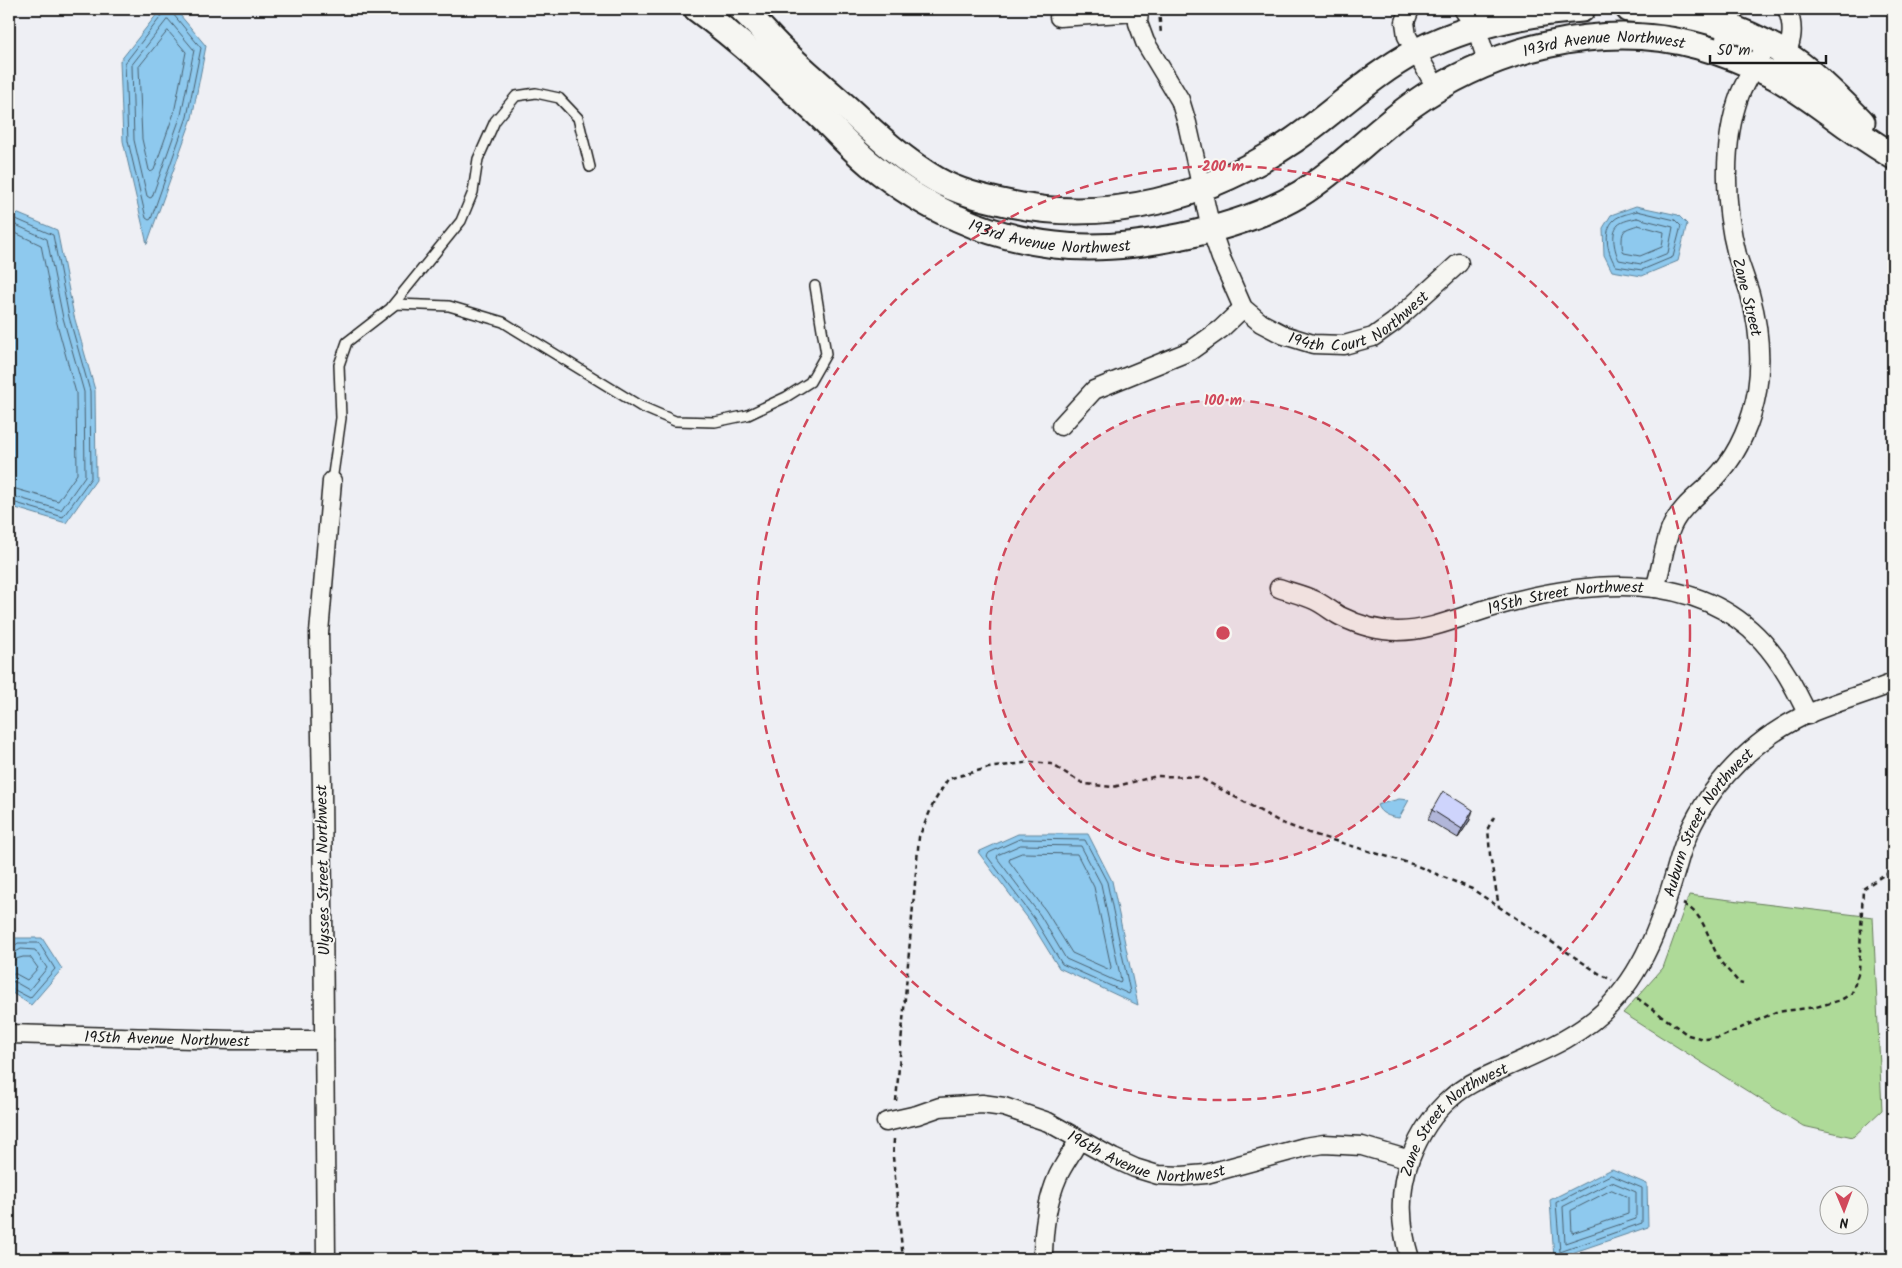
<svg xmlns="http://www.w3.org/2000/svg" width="1902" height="1268" font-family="Kalam,sans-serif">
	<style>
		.green { fill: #aeda98; stroke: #657b5a }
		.water { fill: #8ec9ee; stroke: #60849a }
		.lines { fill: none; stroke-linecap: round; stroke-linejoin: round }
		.shore { stroke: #4a6170; stroke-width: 1 }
		.lane-casing { stroke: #1c1c1c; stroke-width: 12 }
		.street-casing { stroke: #1c1c1c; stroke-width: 21 }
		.secondary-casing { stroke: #1c1c1c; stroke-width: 29 }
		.path { stroke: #1c1c1c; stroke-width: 2.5; stroke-dasharray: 5 4; stroke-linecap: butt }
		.lane { stroke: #f6f6f2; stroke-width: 9 }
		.street { stroke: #f6f6f2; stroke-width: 18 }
		.secondary { stroke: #f6f6f2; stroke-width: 25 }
		.wall { fill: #b1b6d9; stroke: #1c1c1c }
		.shaded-wall { fill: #9094b0; stroke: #1c1c1c }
		.building { fill: #ced4fc; stroke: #1c1c1c }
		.ring { fill: none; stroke: #d1495b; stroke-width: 2.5; stroke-dasharray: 9 6 }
		.labels { text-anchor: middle; stroke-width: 4; stroke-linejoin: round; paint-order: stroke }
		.street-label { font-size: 16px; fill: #1c1c1c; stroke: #f6f6f2 }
		.centre { fill: #d1495b; stroke: #f6f6f2; stroke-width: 2.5 }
		.ring-label { font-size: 15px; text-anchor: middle; font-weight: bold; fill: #d1495b; stroke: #f6f6f2; stroke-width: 4; stroke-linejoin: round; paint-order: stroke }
	</style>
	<rect width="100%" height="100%" fill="#eeeff4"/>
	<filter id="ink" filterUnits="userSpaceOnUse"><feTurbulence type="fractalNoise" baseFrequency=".02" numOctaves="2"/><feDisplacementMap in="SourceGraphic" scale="10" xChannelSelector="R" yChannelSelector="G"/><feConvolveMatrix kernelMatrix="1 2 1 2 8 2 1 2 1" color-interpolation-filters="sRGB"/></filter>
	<g filter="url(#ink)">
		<polygon class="green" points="1689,895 1873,917 1882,1110 1853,1137 1803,1126 1623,1013 1663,968"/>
		<g class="water">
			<polygon points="161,9 175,9 206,46 192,118 147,244 123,141 120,61"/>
			<polygon points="1636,206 1678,215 1687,224 1678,261 1642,276 1612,271 1604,255 1603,228 1611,215"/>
			<polygon points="9,210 57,230 74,316 95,390 96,480 66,523 9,506"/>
			<path d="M1399,799L1409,800L1399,818C1390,817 1380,814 1377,805Z"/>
			<polygon points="1018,834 1088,834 1112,881 1138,1005 1059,968 1030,921 978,852"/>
			<polygon points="15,938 42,938 62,969 31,1005 9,991 9,944"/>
			<polygon points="1612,1169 1647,1184 1648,1227 1554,1259 1550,1200"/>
		</g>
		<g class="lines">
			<g class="shore">
				<polyline points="164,9 163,14 125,63 128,141 146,218 149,220 151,219 187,117 201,48 173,14 172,9"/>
				<polygon points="168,19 194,50 181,115 152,197 150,198 147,196 134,140 132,65"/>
				<polygon points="168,31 186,52 174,113 154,170 151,172 149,170 142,139 139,67"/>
				<path d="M1637,211L1675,220L1681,226L1673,257L1642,270L1616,266C1608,255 1602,231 1614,220C1619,215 1631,213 1637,211Z"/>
				<polyline points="9,216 53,235 69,317 90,391 91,478 63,517 9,501"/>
				<path d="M1637,218L1673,227L1668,253L1641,264L1619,260C1615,252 1610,233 1618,225C1622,221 1632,219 1637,218Z"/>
				<polyline points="9,222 47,239 63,318 84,392 85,476 61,510 9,495"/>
				<path d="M1638,225L1664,232L1662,247L1640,256L1624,253C1622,249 1622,246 1622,241C1622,228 1627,229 1638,225Z"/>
				<polyline points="9,230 41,245 56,320 76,393 77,474 58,501 9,487"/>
				<polygon points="1020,839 1085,840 1107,882 1130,992 1129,994 1062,964 1034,918 987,856 989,853"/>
				<polygon points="1021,845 1081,846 1101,884 1121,980 1120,983 1066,959 1040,915 997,858 998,855"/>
				<polygon points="1022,853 1077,854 1094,887 1111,967 1110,970 1072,953 1046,911 1009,861 1010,858"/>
				<polyline points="9,947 13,947 18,943 39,943 55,969 30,998 9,987"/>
				<polyline points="9,954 14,953 21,949 35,950 47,968 29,990 15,982 9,981"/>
				<polyline points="9,961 23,957 30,957 38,968 27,980 16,974 9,973"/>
				<polygon points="1611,1175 1642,1188 1642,1223 1560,1252 1556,1203"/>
				<polygon points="1612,1182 1636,1192 1636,1219 1565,1243 1563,1207"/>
				<polygon points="1612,1190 1628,1197 1628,1214 1572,1233 1571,1211"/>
			</g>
			<defs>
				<g id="lane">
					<polyline points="392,306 461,221 473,192 478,159 495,121 516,96 536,93 559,98 578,118 590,167"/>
					<polyline points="332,481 341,418 339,365 347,342 396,304 449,306 503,322 640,406 675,421 715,422 748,415 786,397 810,382 826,354 815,286"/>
				</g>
				<g id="street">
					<path id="s1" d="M1139,9L1138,23L1145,42L1180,100L1187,123L1211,229L1221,258L1243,308L1261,323L1284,335L1313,344L1344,345L1373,337L1394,322L1459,263"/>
					<polyline points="1410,9 1405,22 1407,36 1437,89"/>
					<polyline points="1463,9 1476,28 1488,63"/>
					<polyline points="1059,17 1138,12"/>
					<polyline points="1725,38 1733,11 1736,9"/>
					<path d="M1781,65C1791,45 1796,30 1787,9"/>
					<polyline points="1061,426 1094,390 1190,351 1221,329 1243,308"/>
					<path id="s2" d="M1279,588C1290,592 1303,595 1314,600C1323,604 1331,611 1340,616C1358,625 1378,631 1398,631C1433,631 1466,614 1500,605C1587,581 1695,568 1762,641C1782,663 1795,688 1808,715"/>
					<path d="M1655,588C1662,568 1663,546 1672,526C1682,504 1705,491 1720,473C1739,452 1752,420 1757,391C1762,358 1759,326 1750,294C1746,281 1741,268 1737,255C1724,206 1722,142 1740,94C1747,77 1758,61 1767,44"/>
					<path id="s3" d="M9,1034L230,1040H324"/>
					<path id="s4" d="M886,1122L917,1115L940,1107L982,1104L1004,1107L1048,1122L1113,1158L1135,1168L1158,1175L1182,1176L1206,1174L1305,1147L1324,1144L1362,1146L1403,1158L1410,1157"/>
					<polyline points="326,1259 322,788 319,633 332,481"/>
					<path d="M1043,1259C1043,1230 1046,1203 1058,1176C1064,1163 1073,1152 1079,1139"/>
					<path id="s5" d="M1410,1259C1400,1227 1398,1191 1410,1159C1419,1136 1432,1114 1451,1098C1466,1084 1485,1077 1504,1068C1543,1051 1583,1035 1612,1003C1650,962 1665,908 1680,856C1698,797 1746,744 1801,717C1831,703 1863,695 1893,683"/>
				</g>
				<g id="secondary">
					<path id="s6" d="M697,9C741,41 781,79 821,117C837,132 853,150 870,164C896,185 926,205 957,218C988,232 1022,241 1055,245C1125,254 1240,230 1300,194C1341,168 1373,133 1412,105C1492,48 1602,20 1698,46C1724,53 1750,64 1774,76C1794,87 1813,101 1831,114C1851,129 1872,143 1893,156"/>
					<path d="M742,9C755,21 766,34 779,47C801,68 824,88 847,108C875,134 904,161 937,180C958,192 983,198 1006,203C1107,226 1210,197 1294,140C1335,112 1371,75 1415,52C1468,25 1524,13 1582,9"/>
					<path d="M1629,9C1689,11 1752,28 1801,65C1823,82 1842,102 1862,122"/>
				</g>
			</defs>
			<use href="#lane" class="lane-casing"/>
			<use href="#street" class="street-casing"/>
			<use href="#secondary" class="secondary-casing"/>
			<g class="path">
				<polyline points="1159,9 1161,35"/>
				<polyline points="1494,817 1488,828 1490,855 1499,907"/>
				<path d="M1683,904C1706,915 1708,941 1721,962C1726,969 1734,976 1739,983L1743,984"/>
				<polyline points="1637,998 1688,1035 1704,1039 1719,1038 1776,1012 1816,1007 1841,1000 1852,993 1859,971 1863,889 1885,874 1893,873"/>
				<polyline points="896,1101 919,837 934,802 948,779 988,768 1031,762 1051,764 1084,784 1113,787 1157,776 1199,777 1282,823 1309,833 1415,865 1472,889 1600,974 1612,980"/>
				<polyline points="894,1139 893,1157 903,1259"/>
			</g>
			<use href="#lane" class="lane"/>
			<use href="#street" class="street"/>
			<use href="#secondary" class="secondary"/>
		</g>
		<polygon class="wall" points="1432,810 1470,820 1458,838 1428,820"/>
		<polygon class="shaded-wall" points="1473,810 1470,820 1458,838 1462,829"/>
		<polygon class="building" points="1443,791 1473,810 1462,829 1432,810"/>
	</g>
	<circle cx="1223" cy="633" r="233" fill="#d1495b" fill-opacity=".12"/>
	<g class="ring">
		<circle cx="1223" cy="633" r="233"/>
		<circle cx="1223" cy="633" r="467"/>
	</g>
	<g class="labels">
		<g class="street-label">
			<text dy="6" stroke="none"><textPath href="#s6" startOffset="1040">193rd Avenue Northwest</textPath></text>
			<text dy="6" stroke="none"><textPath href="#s6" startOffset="431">193rd Avenue Northwest</textPath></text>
			<text transform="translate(1748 297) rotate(76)" y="6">Zane Street</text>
			<text dy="6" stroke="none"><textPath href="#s1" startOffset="452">194th Court Northwest</textPath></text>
			<text dy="6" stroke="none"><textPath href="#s2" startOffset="300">195th Street Northwest</textPath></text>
			<text dy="6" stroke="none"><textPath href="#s5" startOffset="571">Auburn Street Northwest</textPath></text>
			<text transform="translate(322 870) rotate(-91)" y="6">Ulysses Street Northwest</text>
			<text dy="6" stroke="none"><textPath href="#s3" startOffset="158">195th Avenue Northwest</textPath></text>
			<text dy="6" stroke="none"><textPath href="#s5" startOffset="162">Zane Street Northwest</textPath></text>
			<text dy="6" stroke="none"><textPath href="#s4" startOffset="274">196th Avenue Northwest</textPath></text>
		</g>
	</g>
	<circle cx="1223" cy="633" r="8" class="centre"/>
	<g class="ring-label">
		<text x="1223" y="171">200 m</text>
		<text x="1223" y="405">100 m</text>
	</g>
	<rect width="1902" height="1268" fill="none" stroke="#f6f6f2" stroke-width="30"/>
	<rect x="15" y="15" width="1872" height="1238" fill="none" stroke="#1c1c1c" stroke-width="2" filter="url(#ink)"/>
	<g transform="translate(1844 1210) rotate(179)"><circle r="24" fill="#f6f6f2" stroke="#9f9f9c"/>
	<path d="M0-4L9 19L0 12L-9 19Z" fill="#d1495b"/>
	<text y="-8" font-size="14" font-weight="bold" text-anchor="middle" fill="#1c1c1c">N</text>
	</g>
	<path d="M1710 55v8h116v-8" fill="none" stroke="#1c1c1c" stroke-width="2.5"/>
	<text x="1717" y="55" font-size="15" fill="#1c1c1c" stroke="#f6f6f2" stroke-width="4" paint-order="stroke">50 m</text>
</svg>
